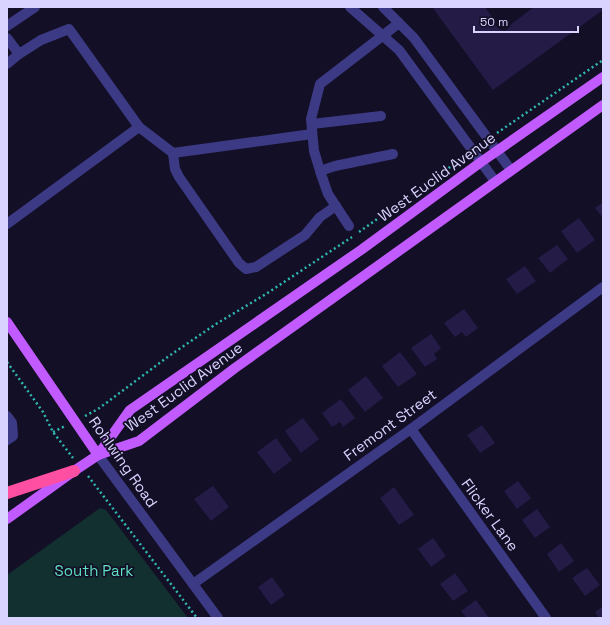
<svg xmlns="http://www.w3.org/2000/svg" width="610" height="625" font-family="'Space Grotesk',sans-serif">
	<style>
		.green { fill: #12302f }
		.building { fill: #241b47 }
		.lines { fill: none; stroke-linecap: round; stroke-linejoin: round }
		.path { stroke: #2fb8b0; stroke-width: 2.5; stroke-dasharray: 2 3; stroke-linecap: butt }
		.minor { stroke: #3d3a85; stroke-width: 10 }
		.major { stroke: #c25bff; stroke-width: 10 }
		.highway { stroke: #ff4fa3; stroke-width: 12 }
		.labels { text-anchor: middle; stroke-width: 3.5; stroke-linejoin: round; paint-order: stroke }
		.street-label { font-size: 15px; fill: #d9d4ff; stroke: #130f26 }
		.park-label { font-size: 15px; fill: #5fe0c0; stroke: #130f26 }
	</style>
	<rect width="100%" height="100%" fill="#130f26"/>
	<polygon class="green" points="100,508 106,510 188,618 7,618 7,575"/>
	<g class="building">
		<polygon points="432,7 485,7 496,22 494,23 499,29 505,31 511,26 510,25 534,7 603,7 603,10 493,90"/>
		<polygon points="603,202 603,218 595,208"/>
		<polygon points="579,218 595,240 577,253 561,231"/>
		<polygon points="557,245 568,259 550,273 538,258"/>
		<polygon points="525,266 536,281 517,294 506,279"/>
		<polygon points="464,309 478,328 466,337 462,332 455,337 444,323"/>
		<polygon points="431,334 441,348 434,354 437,359 425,367 411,348"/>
		<polygon points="400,352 417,374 398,387 382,366"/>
		<polygon points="366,376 383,398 365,412 348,390"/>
		<polygon points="341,399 355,418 343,427 340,422 332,427 322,413"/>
		<polygon points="303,418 319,439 301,453 285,431"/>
		<polygon points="482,425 495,443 480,453 467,435"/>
		<polygon points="276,438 292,460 274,474 257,452"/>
		<polygon points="518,481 531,498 517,509 504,491"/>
		<polygon points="213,486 229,507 211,521 194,499"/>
		<polygon points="394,487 414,515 399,525 380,498"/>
		<polygon points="537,509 550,527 535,538 522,520"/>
		<polygon points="433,538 446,556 431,567 418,549"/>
		<polygon points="561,543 574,561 559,572 547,554"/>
		<polygon points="587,568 600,585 585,596 572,578"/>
		<polygon points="455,573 468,591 453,601 440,584"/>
		<polygon points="272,577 285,595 271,605 258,587"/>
		<polygon points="476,600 489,618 467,618 461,611"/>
		<polygon points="603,606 603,618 599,618 595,612"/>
	</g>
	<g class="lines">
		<g class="path">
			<polyline points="497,133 603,60"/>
			<polyline points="359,232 464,157"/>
			<polyline points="7,362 43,412 53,432 73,458"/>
			<polyline points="85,416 98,409 169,356 216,324 266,294 352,237"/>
			<polyline points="53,432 65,426"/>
			<polyline points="88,476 197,618"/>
		</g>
		<g class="minor">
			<polyline points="350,7 399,50 495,181"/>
			<polyline points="383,7 414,38 511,170"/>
			<polyline points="7,26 35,7"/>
			<polyline points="7,38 19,54 41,40 69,29 139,127"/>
			<polyline points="7,64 19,54"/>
			<polyline points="312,124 381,116"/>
			<polyline points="173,153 175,169 179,177 239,263 246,269 256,267 305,235 320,217 336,206"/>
			<polyline points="320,171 335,166 393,154"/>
			<polyline points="7,224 139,127 173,153 312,134"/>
			<polyline points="349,226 328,194 321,174 314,151 311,119 320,84 399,23"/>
			<polyline points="7,416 12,423 13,436 7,440"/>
			<polyline points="411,429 546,618"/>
			<polyline points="98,455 218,618"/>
			<polyline points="193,584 411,429 603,287"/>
		</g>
		<g class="major">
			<polyline points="7,322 98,455"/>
			<polyline points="98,455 130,410 361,250 481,162 603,77"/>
			<polyline points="7,519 74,471 98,455 139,441 235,368 603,105"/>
		</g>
		<polyline class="highway" points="7,493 74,471"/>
	</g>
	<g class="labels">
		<g class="street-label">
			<text transform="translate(437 177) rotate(-36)" y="5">West Euclid Avenue</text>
			<text transform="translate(184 387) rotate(-36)" y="5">West Euclid Avenue</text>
			<text transform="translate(390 425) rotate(-36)" y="5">Fremont Street</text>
			<text transform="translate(123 462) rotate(55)" y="5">Rohlwing Road</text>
			<text transform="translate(490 515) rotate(54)" y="5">Flicker Lane</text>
		</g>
		<g class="park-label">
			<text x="94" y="576">South Park</text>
		</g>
	</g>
	<rect width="610" height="625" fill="none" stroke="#d9d4ff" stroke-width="16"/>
	<path d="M474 26v6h104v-6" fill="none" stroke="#d9d4ff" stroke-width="2"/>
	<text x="480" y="26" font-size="12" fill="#d9d4ff" stroke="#130f26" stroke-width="3" paint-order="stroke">50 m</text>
</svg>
